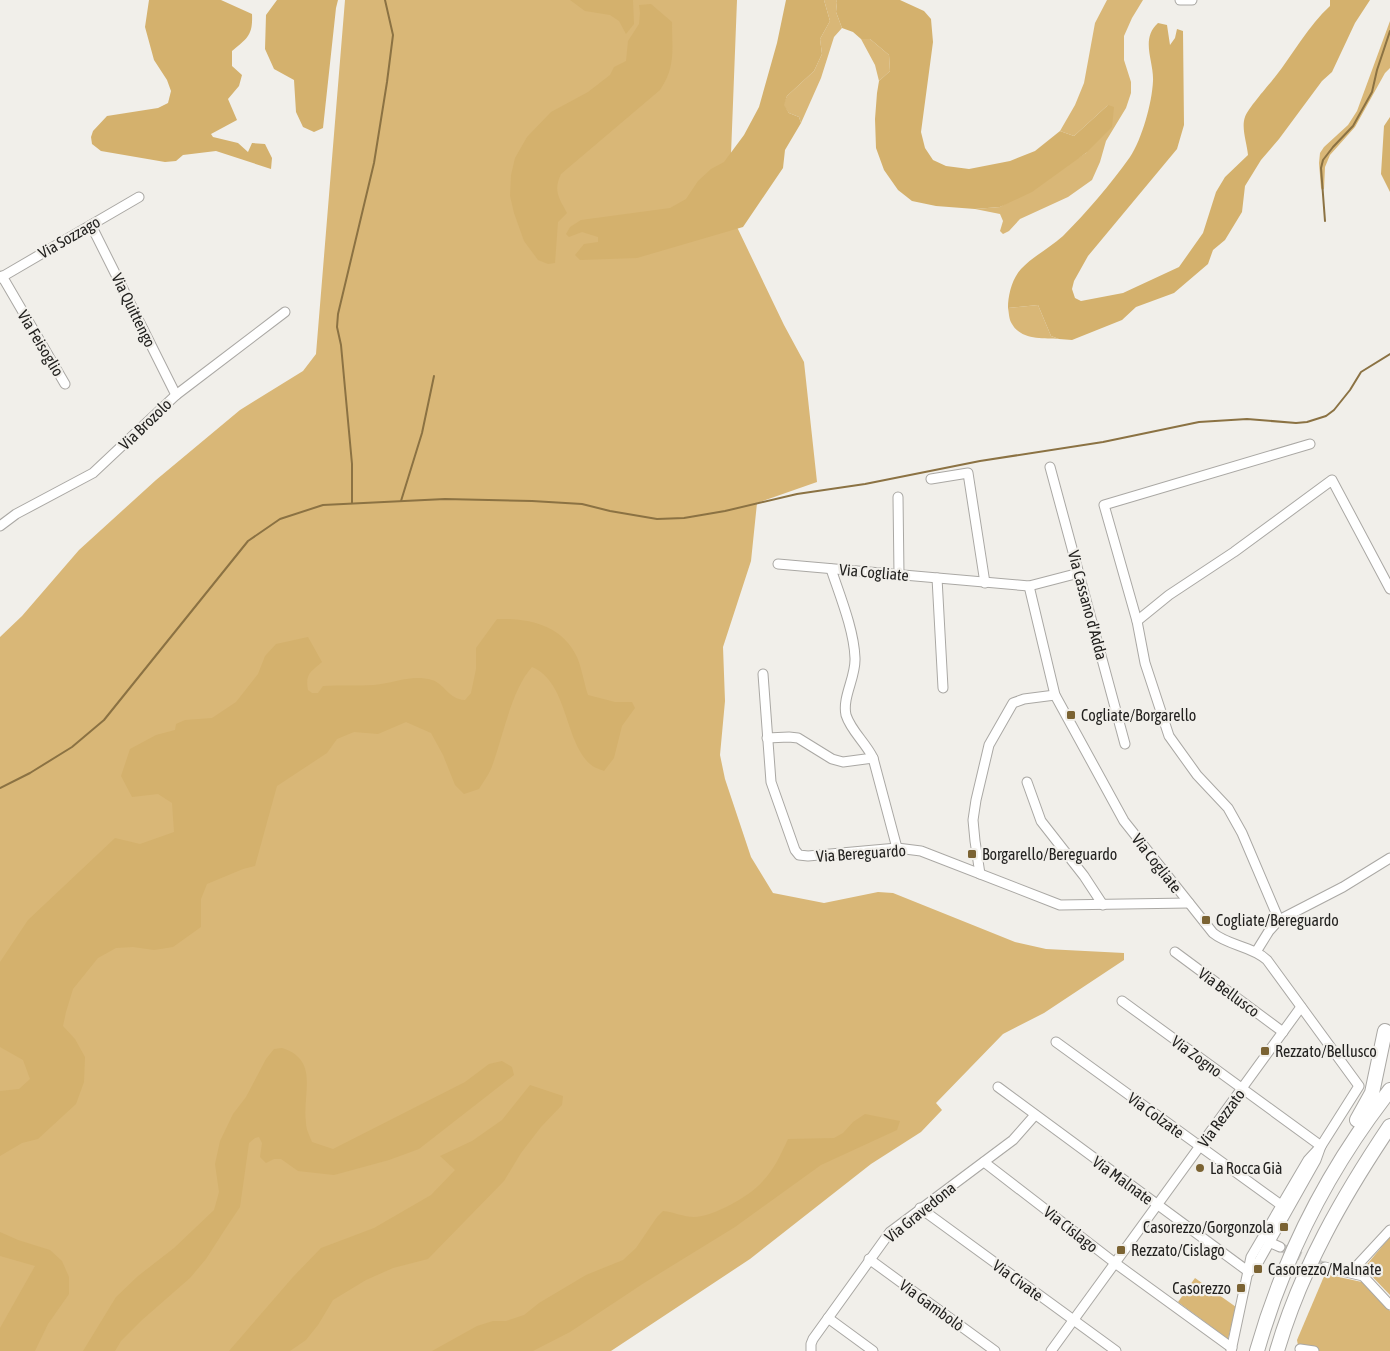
<svg xmlns="http://www.w3.org/2000/svg" width="1390" height="1351" font-family="'Asap Condensed',sans-serif">
	<style>
		.green { fill: #d9b777 }
		.forest { fill: #d4b16d }
		.lines { fill: none; stroke-linecap: round; stroke-linejoin: round }
		.stream { stroke: #8b7243; stroke-width: 2 }
		.minor-tunnel { stroke: #c8c6c2; stroke-width: 9; stroke-dasharray: 9 4.5; stroke-linecap: butt }
		.minor-casing { stroke: #aaa8a4; stroke-width: 11 }
		.highway-casing { stroke: #aaa8a4; stroke-width: 16 }
		.minor { stroke: #fff; stroke-width: 9 }
		.highway { stroke: #fff; stroke-width: 14 }
		.poi-dot { fill: #7b6333; stroke: #f1efea; stroke-width: 2 }
		.labels { text-anchor: middle; stroke-width: 4.5; stroke-linejoin: round; paint-order: stroke }
		.street-label { font-size: 16px; fill: #232220; stroke: #f1efea }
		.poi-label { font-size: 16px; fill: #232220; stroke: #f1efea; text-anchor: start }
	</style>
	<rect width="100%" height="100%" fill="#f1efea"/>
	<g class="green">
		<polygon points="345,0 737,0 730,180 725,202 784,325 804,362 817,482 757,503 751,561 723,647 725,701 720,755 725,779 751,857 773,893 824,903 878,892 893,893 1015,942 1046,949 1124,953 1124,960 1044,1013 1003,1034 936,1103 942,1110 921,1132 871,1164 750,1259 611,1351 0,1351 0,637 22,616 79,550 156,480 240,410 303,371 316,354"/>
		<polygon points="824,0 836,0 837,2 836,12 842,28 834,37 821,78 801,123 799,117 789,113 783,105 787,96 814,71 822,54 820,39 830,21"/>
		<polygon points="1107,0 1143,0 1132,18 1124,36 1124,60 1131,82 1131,93 1126,108 1106,141 1100,162 1092,180 1068,197 1020,219 1009,231 1003,234 1000,231 1003,221 1000,214 975,209 1000,207 1086,153 1108,105 1074,136 1060,131 1075,105 1084,83 1095,23"/>
		<polygon points="1390,21 1390,68 1385,73 1355,127 1330,155 1325,167 1324,189 1322,190 1321,188 1319,163 1320,153 1324,147 1348,125 1357,111"/>
		<polygon points="861,39 870,39 889,55 890,71 879,81 875,65"/>
		<path d="M1038,305L1051,336L1059,339C1043,338 1021,340 1012,324C1009,320 1009,313 1008,308Z"/>
		<polygon points="1389,1238 1390,1238 1390,1295 1364,1268"/>
		<polygon points="1325,1274 1362,1282 1390,1311 1390,1351 1299,1351 1297,1340"/>
		<polygon points="1195,1278 1236,1307 1228,1339 1178,1302"/>
	</g>
	<g class="forest">
		<path d="M149,0H221L252,14C253,36 247,38 232,51V66L242,75L239,86L228,99L237,120L211,134L213,137L238,143L248,152L252,143L265,144L272,158L271,169L216,151L183,155L176,161L165,162L101,151L92,144L91,137L93,131L107,116L158,108L168,103L171,91L167,80L154,60L145,27Z"/>
		<polygon points="277,0 338,0 336,8 323,128 314,132 303,127 296,112 294,80 274,69 265,49 266,15"/>
		<polygon points="570,0 633,0 634,24 626,34 619,21 610,15 585,11"/>
		<polygon points="786,0 824,0 830,21 820,39 822,54 814,71 787,96 784,105 789,113 799,117 801,123 785,150 783,168 743,227 637,258 580,260 575,255 584,244 598,242 598,237 582,232 569,237 566,234 570,227 581,220 670,208 686,199 698,181 711,169 724,162 744,135 759,107 777,43"/>
		<polygon points="836,0 900,0 924,11 931,19 933,42 921,132 925,148 933,160 946,166 969,169 1010,161 1035,151 1060,131 1074,136 1108,105 1114,107 1112,127 1086,153 1032,192 1000,207 975,209 936,206 912,201 898,190 884,170 876,148 875,119 877,93 879,81 890,71 889,55 870,39 861,39 853,32 842,28 836,12 837,2"/>
		<path d="M1330,0H1370L1355,23L1332,72L1322,81L1279,139L1261,160L1245,186L1242,212L1225,240L1213,250L1208,264L1174,293L1136,307L1122,320L1072,340L1059,339L1051,336L1038,305L1008,308C1008,295 1012,279 1021,269C1033,256 1050,248 1063,236C1087,212 1110,185 1130,157C1142,139 1152,103 1153,81C1154,61 1140,39 1158,23L1167,25L1170,45L1175,38L1177,29L1183,31L1184,125L1177,149L1088,256L1074,281L1072,289L1075,298L1081,301L1123,293L1179,267L1203,233L1216,192L1225,177L1248,155C1247,143 1241,128 1245,117C1249,107 1268,86 1275,77C1294,53 1308,26 1330,6Z"/>
		<path d="M651,4L672,22C672,49 676,67 660,90L561,174C553,191 559,198 567,213L558,222L555,263L548,264L538,260L524,241L514,213L510,196L511,175L515,158L527,137L551,112L588,92L610,75L614,67L626,61L628,41L639,24L640,13L639,5Z"/>
		<polygon points="1390,117 1390,192 1381,174 1384,126"/>
		<path d="M497,619C529,618 562,625 577,657C582,669 584,683 588,695L615,702H632L635,708L622,726L614,758L604,771C600,769 594,768 590,764C564,740 568,682 532,667C511,690 503,738 491,769C488,776 483,782 479,789L464,794L455,785L443,755L431,733L406,722L378,734L354,732L337,739L327,753L277,786L255,866L243,869L207,884L201,899V927L173,947L154,950L133,947L116,948L98,958L73,989L66,1012L63,1026L75,1039L85,1057L84,1082L76,1104L38,1139L22,1143L0,1156V1091L19,1089L30,1079L23,1060L0,1047V962L28,920L115,838L140,844L174,832L172,803L158,794L132,797L121,776L130,749L156,735L175,730L176,724L185,720L212,718L236,702L258,674L265,656L276,644L308,637L322,662C311,672 305,673 308,690L312,693H318L323,686C340,685 358,686 374,685C395,683 411,674 432,680C445,684 448,699 465,700L471,693L476,669V648Z"/>
		<path d="M282,1048C320,1060 302,1093 306,1123C306,1130 310,1136 312,1142L333,1149L465,1082L489,1064L502,1061L512,1067L514,1075L419,1149L389,1160L334,1175L298,1171L281,1159H274L266,1163L260,1157L262,1143L259,1137L255,1138L249,1143L240,1207L224,1231L206,1259L190,1278L142,1320L121,1341L115,1351H83L116,1297L138,1276L174,1248L214,1210L219,1192L215,1164L220,1141L233,1114L246,1097L266,1059L274,1049Z"/>
		<polygon points="530,1085 563,1096 562,1105 541,1127 521,1153 504,1181 428,1259 393,1268 366,1280 333,1300 318,1325 306,1340 290,1351 229,1351 293,1277 321,1248 374,1228 431,1195 455,1170 440,1156 472,1141 502,1120"/>
		<path d="M865,1114L900,1121L897,1130L821,1165L735,1227L644,1283L570,1332L533,1351H432L477,1326L493,1321H506L524,1315L539,1303L586,1275L623,1260L636,1248L657,1217L663,1211C673,1212 684,1217 694,1217C713,1217 750,1196 762,1182C774,1170 781,1154 788,1139L834,1138L843,1133L853,1122Z"/>
		<polygon points="0,1232 18,1240 50,1250 62,1261 69,1277 69,1294 48,1324 35,1351 0,1351 0,1328 35,1266 0,1256"/>
	</g>
	<g class="lines">
		<g class="stream">
			<polyline points="1325,221 1321,168 1323,160 1333,147 1353,126 1372,92 1377,70 1390,31"/>
			<polyline points="401,501 422,433 434,376"/>
			<polyline points="352,503 352,464 341,345 337,327 338,314 374,163 387,82 393,35 385,0"/>
			<polyline points="0,788 30,773 72,747 104,720 248,541 280,519 323,505 445,499 532,501 582,504 610,511 657,519 684,518 725,511 797,494 865,484 980,461 1103,442 1199,422 1247,419 1296,423 1307,422 1326,416 1334,410 1350,390 1361,372 1390,354"/>
		</g>
		<polyline class="minor-tunnel" points="1280,1247 1325,1267"/>
		<defs>
			<g id="minor">
				<polyline points="1180,0 1192,0"/>
				<polyline points="91,225 176,395"/>
				<polyline points="2,276 65,384"/>
				<polyline points="0,278 139,197"/>
				<polyline points="1050,467 1125,744"/>
				<polyline points="931,479 968,473 985,583"/>
				<polyline points="898,497 899,574"/>
				<polyline points="0,526 16,514 93,473 176,395 285,312"/>
				<polyline points="778,564 1029,586 1079,573"/>
				<path d="M831,569C840,596 854,630 855,658C856,677 842,697 846,715C851,731 866,743 873,758L897,848"/>
				<polyline points="937,578 943,688"/>
				<path d="M1029,586L1055,695L1124,821L1213,933C1229,946 1252,946 1267,960L1359,1086L1321,1146L1316,1160L1259,1261L1249,1272"/>
				<polyline points="1137,621 1169,595 1234,552 1332,480 1390,589"/>
				<polyline points="763,674 771,782 795,850 799,855 808,856 897,848 921,851 1060,905 1189,903"/>
				<polyline points="767,738 789,737 798,738 832,759 843,762 873,758"/>
				<polyline points="1027,782 1041,821 1084,876 1103,905"/>
				<polyline points="980,874 975,841 973,820 976,800 989,745 1013,703 1024,699 1055,695"/>
				<polyline points="1279,920 1242,833 1228,808 1197,775 1169,736 1145,663 1137,621 1104,505 1310,444"/>
				<polyline points="1175,952 1283,1032"/>
				<polyline points="1256,952 1269,931 1279,920 1343,887 1390,858"/>
				<polyline points="1122,1001 1321,1146"/>
				<polyline points="1056,1042 1281,1205"/>
				<polyline points="998,1087 1249,1272"/>
				<polyline points="984,1162 1115,1263 1232,1348"/>
				<polyline points="920,1208 1116,1351"/>
				<polyline points="1269,1242 1280,1247"/>
				<polyline points="869,1259 995,1351"/>
				<polyline points="1325,1267 1363,1276 1390,1305"/>
				<polyline points="1351,1272 1390,1230"/>
				<polyline points="828,1318 873,1351"/>
				<polyline points="1300,1349 1314,1351"/>
				<polyline points="811,1351 811,1344 813,1339 890,1232 1013,1140 1035,1115"/>
				<polyline points="1051,1351 1301,1007"/>
				<polyline points="1231,1351 1251,1257 1308,1160 1321,1146"/>
			</g>
			<g id="highway">
				<polyline points="1357,1120 1372,1093 1385,1031"/>
				<path d="M1257,1351C1284,1256 1329,1168 1390,1090"/>
				<path d="M1277,1351C1301,1269 1343,1196 1390,1126"/>
			</g>
		</defs>
		<use href="#minor" class="minor-casing"/>
		<use href="#highway" class="highway-casing"/>
		<use href="#minor" class="minor"/>
		<use href="#highway" class="highway"/>
	</g>
	<g class="poi-dot">
		<rect x="1066" y="710" width="10" height="10" rx="2.5"/>
		<rect x="967" y="849" width="10" height="10" rx="2.5"/>
		<rect x="1201" y="915" width="10" height="10" rx="2.5"/>
		<rect x="1260" y="1046" width="10" height="10" rx="2.5"/>
		<circle cx="1200" cy="1168" r="5"/>
		<rect x="1279" y="1222" width="10" height="10" rx="2.5"/>
		<rect x="1116" y="1245" width="10" height="10" rx="2.5"/>
		<rect x="1253" y="1264" width="10" height="10" rx="2.5"/>
		<rect x="1236" y="1283" width="10" height="10" rx="2.5"/>
	</g>
	<g class="labels">
		<g class="street-label">
			<text transform="translate(69 237) rotate(-30)" y="6">Via Sozzago</text>
			<text transform="translate(134 310) rotate(64)" y="6">Via Quittengo</text>
			<text transform="translate(41 343) rotate(59)" y="6">Via Feisoglio</text>
			<text transform="translate(145 424) rotate(-44)" y="6">Via Brozolo</text>
			<text transform="translate(874 572) rotate(5)" y="6">Via Cogliate</text>
			<text transform="translate(1088 605) rotate(75)" y="6">Via Cassano d'Adda</text>
			<text transform="translate(861 853) rotate(-4)" y="6">Via Bereguardo</text>
			<text transform="translate(1157 863) rotate(52)" y="6">Via Cogliate</text>
			<text transform="translate(1229 992) rotate(36)" y="6">Via Bellusco</text>
			<text transform="translate(1197 1056) rotate(36)" y="6">Via Zogno</text>
			<text transform="translate(1156 1115) rotate(36)" y="6">Via Colzate</text>
			<text transform="translate(1221 1118) rotate(-54)" y="6">Via Rezzato</text>
			<text transform="translate(1123 1180) rotate(36)" y="6">Via Malnate</text>
			<text transform="translate(920 1212) rotate(-39)" y="6">Via Gravedona</text>
			<text transform="translate(1071 1229) rotate(38)" y="6">Via Cislago</text>
			<text transform="translate(1018 1280) rotate(36)" y="6">Via Civate</text>
			<text transform="translate(932 1305) rotate(36)" y="6">Via Gambolò</text>
		</g>
		<g class="poi-label">
			<text x="1081" y="721">Cogliate/Borgarello</text>
			<text x="982" y="860">Borgarello/Bereguardo</text>
			<text x="1216" y="926">Cogliate/Bereguardo</text>
			<text x="1275" y="1057">Rezzato/Bellusco</text>
			<text x="1210" y="1174">La Rocca Già</text>
			<text x="1274" y="1233" text-anchor="end">Casorezzo/Gorgonzola</text>
			<text x="1131" y="1256">Rezzato/Cislago</text>
			<text x="1268" y="1275">Casorezzo/Malnate</text>
			<text x="1231" y="1294" text-anchor="end">Casorezzo</text>
		</g>
	</g>
</svg>
